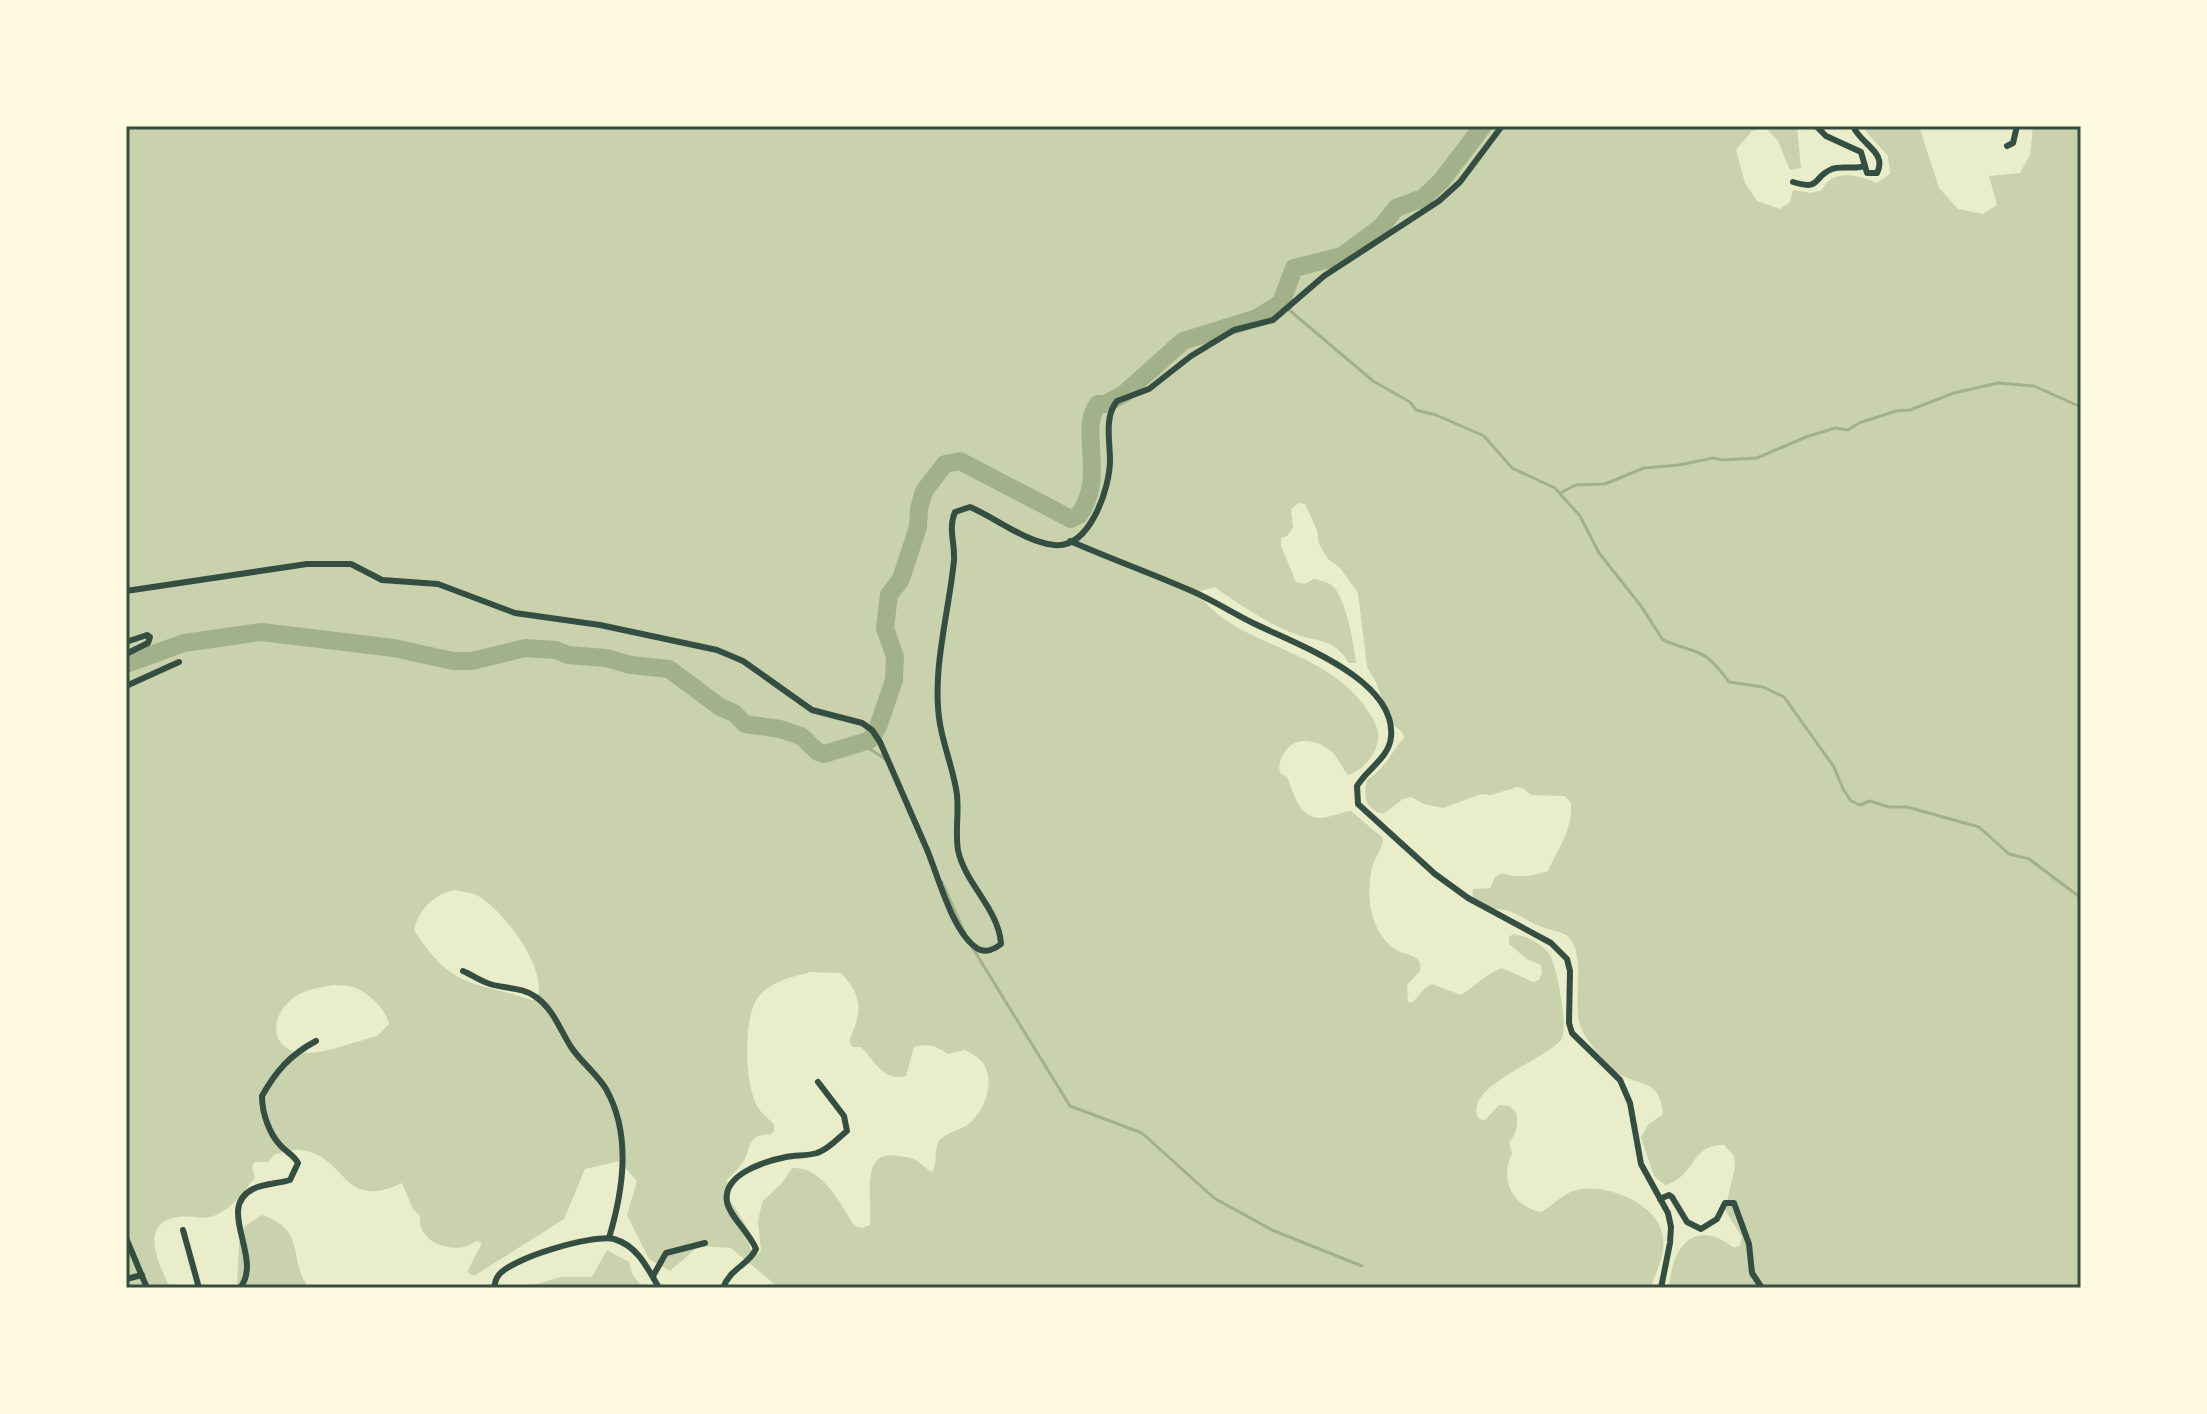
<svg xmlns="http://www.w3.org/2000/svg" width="2207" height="1414" font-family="Karla,sans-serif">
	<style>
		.green { fill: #cad2ad; fill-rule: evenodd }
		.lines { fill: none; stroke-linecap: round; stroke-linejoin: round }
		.stream { stroke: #a3b18a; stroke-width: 3 }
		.river { stroke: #a3b18a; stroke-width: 18 }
		.minor { stroke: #344e41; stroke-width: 6 }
		.neatline { fill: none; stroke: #344e41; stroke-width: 3 }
	</style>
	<rect width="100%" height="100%" fill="#e9edc9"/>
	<g class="green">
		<path d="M126,126H1797L1801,168L1790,170L1778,141L1766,128L1752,131L1736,150L1745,183L1757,201L1780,209L1790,202L1793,190L1811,193L1822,190C1832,168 1858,175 1877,183L1890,174L1888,156L1861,126H1919L1939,188L1958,209L1983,214L1997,205L1989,176L2020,173L2030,155L2033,126H2081V1288H1669C1671,1265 1680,1230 1711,1236C1719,1237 1727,1243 1734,1248L1740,1245L1742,1237L1725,1210L1735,1167L1734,1156L1724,1145C1690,1144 1695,1178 1665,1185L1654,1176L1641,1137L1648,1125L1663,1114C1659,1081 1647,1087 1623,1076C1610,1070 1588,1043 1582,1030C1570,1006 1589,952 1566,935C1559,931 1550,930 1542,927C1531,923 1520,915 1509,911C1495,907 1469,911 1473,889L1490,888L1495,877L1502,873C1515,879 1535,876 1548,871C1558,849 1573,829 1571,803L1565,796L1531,795L1524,789L1517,787L1491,795L1481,794L1443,808L1424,804L1411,797L1403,799L1383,814C1365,809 1363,797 1367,780C1387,766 1390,754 1404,738L1403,733L1390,722L1376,682L1367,667L1358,593L1340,568L1328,559L1319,544L1317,530L1305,504L1299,503L1291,509L1293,528L1287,536L1281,538V546L1296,582L1304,584L1314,579C1322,581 1331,582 1336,590C1347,606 1354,644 1356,663H1349C1333,636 1314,643 1290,632C1264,621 1238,604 1215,587L1200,591V596C1210,609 1224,620 1238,628C1283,652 1339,666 1368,711C1375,722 1381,732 1377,745C1373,758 1361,771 1348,775C1343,769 1339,760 1334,754C1322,741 1299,735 1287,749C1281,756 1278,764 1280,773L1287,777C1294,792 1297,815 1318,818C1327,819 1341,812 1351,811L1383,838C1383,850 1375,856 1372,867C1366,896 1369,928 1393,948C1402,955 1413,953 1420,962V971L1407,985L1408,1002H1413L1426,987L1432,984L1461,995C1476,986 1485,974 1502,968L1533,982L1539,980L1542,973L1541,965L1527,959L1509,944V937L1513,934C1526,936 1543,944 1550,955C1557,968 1569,1028 1561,1040C1546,1060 1460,1087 1479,1119L1485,1120L1499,1105L1509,1106L1516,1112C1518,1125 1518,1132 1509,1142L1512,1153C1499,1179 1513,1207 1541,1212C1552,1206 1562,1195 1573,1191C1601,1181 1656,1202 1662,1233C1667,1253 1656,1270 1651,1288H779L731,1248L699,1246L670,1271L649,1259L627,1215L637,1181L619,1161L585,1169L564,1219L474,1276L467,1272L482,1243L476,1241C472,1243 468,1246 464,1247C443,1251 417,1238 420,1216L413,1209L402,1183C341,1212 348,1156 301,1150C293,1149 282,1153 275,1154L268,1162H255L252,1166L255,1178C244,1190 234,1206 220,1213C204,1222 194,1215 178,1217C137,1223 160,1266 170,1288H126ZM456,890C464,892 474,893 480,897C505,913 546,967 538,997L532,1000C471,980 453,990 414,930C419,909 435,893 456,890ZM810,972L841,973C864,998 862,1012 849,1041L852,1047H861C876,1062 883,1082 906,1076L914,1047C928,1043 936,1046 948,1054L965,1050C972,1054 981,1058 985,1066C994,1085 985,1109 970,1123C962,1130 950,1131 942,1138C932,1146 939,1162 932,1172C926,1169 922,1164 917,1161C912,1157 904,1157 898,1156C858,1148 873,1202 870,1225L862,1228L855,1226C840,1204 823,1166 792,1168L782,1183L762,1202L758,1222L761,1251L758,1254L750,1249L747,1227L730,1200L727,1180C731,1175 737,1170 741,1165C753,1150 745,1133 770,1135L774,1131V1125C769,1119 761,1113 757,1106C745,1084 742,1016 759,996C772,981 792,977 810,972ZM333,985C339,986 348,985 353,987C368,992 386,1009 389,1024L377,1036C357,1041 329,1052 309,1053C272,1055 266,1020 292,999C303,989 319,988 333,985Z"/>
		<path d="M262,1215C308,1230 287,1260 309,1288H237L239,1243L245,1226Z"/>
		<polygon points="607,1250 629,1262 632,1274 643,1288 523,1288 561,1277 592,1277"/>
	</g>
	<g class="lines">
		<g class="stream">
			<path d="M1281,303L1373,381L1410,402L1416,410L1436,415L1484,436L1512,468L1555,488L1580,516L1599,553L1641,606L1663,640C1699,655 1703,646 1729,682L1763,687L1784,697L1834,767L1843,789L1851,801L1860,805L1870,801L1889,807H1907L1979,827L2009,854L2029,859L2081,898"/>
			<polyline points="1562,492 1576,485 1605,484 1644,468 1679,465 1713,458 1722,460 1757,458 1806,437 1835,428 1848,430 1859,423 1896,411 1910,410 1954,393 1998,383 2034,386 2081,407"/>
			<polyline points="867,741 870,749 885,759"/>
			<polyline points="942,882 965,933"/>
			<polyline points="972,947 1070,1106 1142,1133 1214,1198 1272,1230 1362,1266"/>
		</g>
		<path class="river" d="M126,664L184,643L261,632L394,648L453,661H472L525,648L556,650L568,655L606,658L631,665L669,669L720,707L734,713L745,724L780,729L801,736L818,752L824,754L867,741L872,738L879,724L894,680L895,657L885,628L889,595L901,579L918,527L919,509L924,491L945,464L960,461L1071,519L1079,515C1107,475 1078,430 1098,404H1106L1125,393L1183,341L1257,318L1281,303L1294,268L1342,256L1381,227L1396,208L1423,198L1441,181L1483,126"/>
		<g class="minor">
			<path d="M1853,126C1860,144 1888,152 1877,173H1867L1865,166"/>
			<polyline points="2007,146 2013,143 2017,126"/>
			<path d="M1793,182C1822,191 1812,177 1832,169C1842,165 1854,170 1865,166L1861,152L1826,136L1816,126"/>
			<path d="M1070,541C1111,559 1153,574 1194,592C1214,601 1233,613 1253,623C1293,643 1397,679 1391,737C1389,758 1367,769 1357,786L1358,804L1435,874L1468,898L1551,943L1567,959L1570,971L1569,1023L1572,1033L1620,1080L1630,1103L1641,1164L1668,1213L1671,1227L1670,1243L1661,1288"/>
			<path d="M126,591L307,564H351L382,580L438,584L515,613L600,625L717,650L743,661L812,710L862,723L872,730L880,742C895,776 910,810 925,845C938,873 951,932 978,949C986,953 995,949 1001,944C999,909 965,884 958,850C955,833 959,813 957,795C954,771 944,748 940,724C931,671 949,613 954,560C955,543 948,528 955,512L970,507C996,518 1025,542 1054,545C1090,549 1110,488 1110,460C1110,441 1104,417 1117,401L1149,389L1191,356L1234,330L1273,320L1324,276L1439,201L1460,182L1502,126"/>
			<polyline points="126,642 147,635 150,637 148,643 126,654"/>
			<polyline points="126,686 179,662"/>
			<path d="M463,971C472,975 480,981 490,984C506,989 522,987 536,997C554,1010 560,1030 571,1047C581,1062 597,1074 606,1089C632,1135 623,1191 609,1238"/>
			<polyline points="1660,1199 1669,1195 1672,1197 1687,1222 1701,1229 1717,1219 1725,1203 1734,1203 1749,1244 1752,1273 1762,1288"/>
			<polyline points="183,1230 199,1288"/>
			<polyline points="126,1238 147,1288"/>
			<polyline points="653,1276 666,1253 705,1243"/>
			<polyline points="126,1279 142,1275"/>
			<path d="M240,1288C264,1258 215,1208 253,1189C265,1183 278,1184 290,1180L298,1163C293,1154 286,1152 280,1145C269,1133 262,1113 262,1096C276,1071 290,1055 316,1041"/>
			<path d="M494,1288C495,1284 495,1280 498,1276C510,1258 593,1234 614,1239C638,1246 648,1269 659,1288"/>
			<path d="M723,1288C730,1268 749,1265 756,1249C750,1233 730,1217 727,1202C722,1174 766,1161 786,1157C796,1155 807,1156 817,1153C828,1150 838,1138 847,1131L844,1116L818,1082"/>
		</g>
	</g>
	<rect width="2207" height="1414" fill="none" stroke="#fefae0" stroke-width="256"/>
	<rect x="128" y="128" width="1951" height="1158" class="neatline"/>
</svg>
